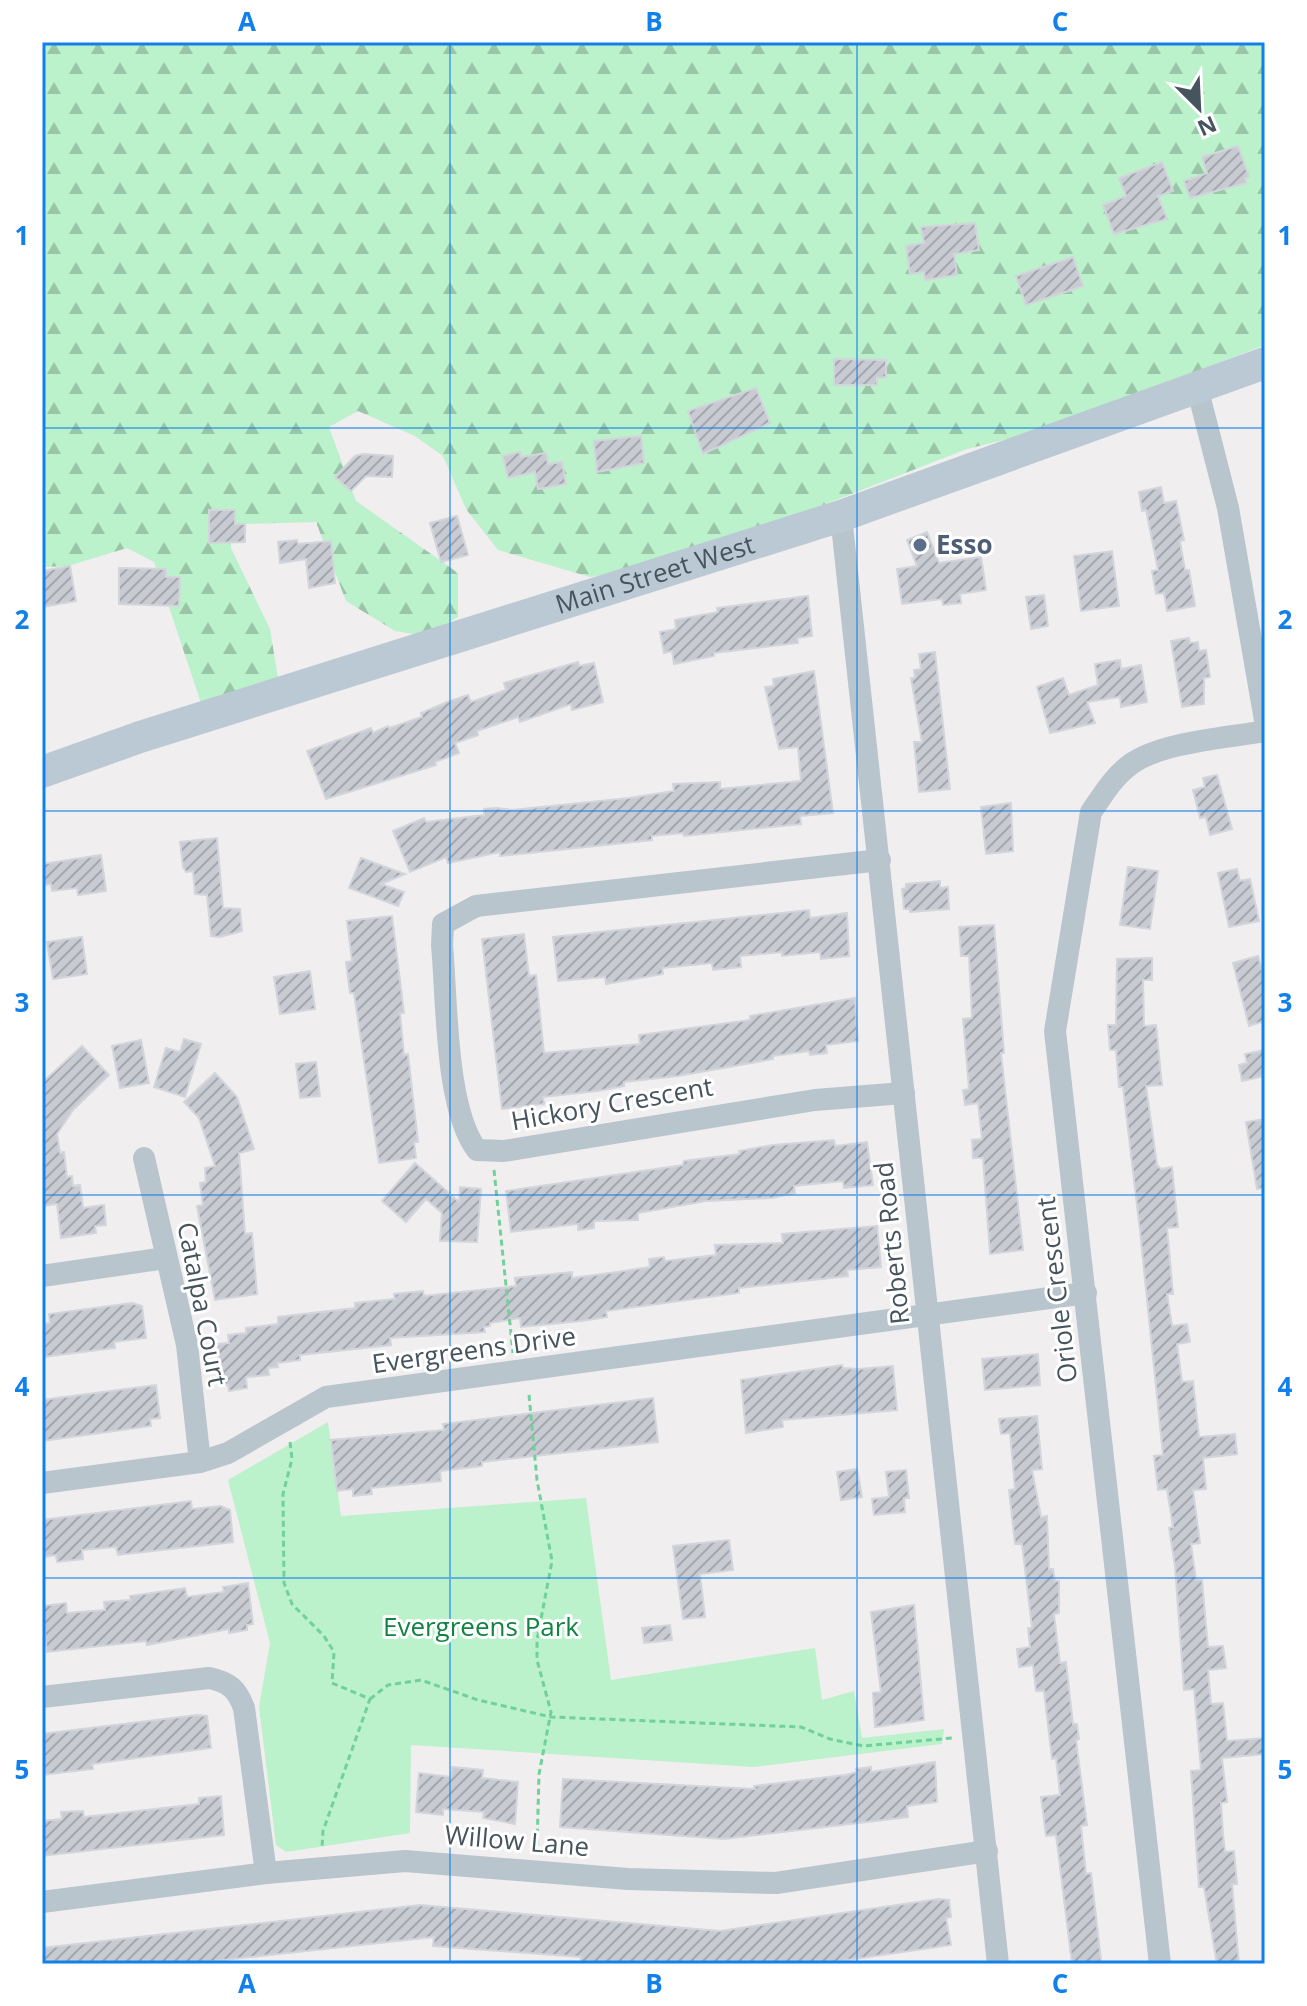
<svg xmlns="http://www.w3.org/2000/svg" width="1307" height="2006" font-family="'Open Sans',sans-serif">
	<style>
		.forest { fill: url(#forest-firs) }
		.park { fill: #bbf1cb }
		.building { fill: url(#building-hatch); stroke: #d2d5db; stroke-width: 2 }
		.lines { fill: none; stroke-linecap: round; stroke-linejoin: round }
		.path { stroke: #71d19a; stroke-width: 3; stroke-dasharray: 6 4; stroke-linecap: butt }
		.street { stroke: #b9c5cc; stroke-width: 22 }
		.secondary { stroke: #bbc9d4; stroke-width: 32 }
		.grid { fill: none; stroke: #1080ea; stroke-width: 2; stroke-opacity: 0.55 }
		.service-dot { fill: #5c6f8a; stroke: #fff; stroke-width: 3 }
		.labels { text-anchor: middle; stroke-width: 6; stroke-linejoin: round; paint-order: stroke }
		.service-label { font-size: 26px; font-weight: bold; fill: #4e5e75; stroke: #fff; text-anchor: start }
		.street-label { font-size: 26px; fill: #46545d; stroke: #fff }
		.park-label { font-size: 26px; fill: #128342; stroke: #fff }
		.neatline { fill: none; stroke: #1080ea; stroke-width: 3 }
		.grid-label { font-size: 26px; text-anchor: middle; font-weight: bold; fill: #1080ea }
	</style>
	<defs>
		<pattern id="forest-firs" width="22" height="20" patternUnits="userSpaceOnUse" patternTransform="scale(2)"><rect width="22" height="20" fill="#bbf1cb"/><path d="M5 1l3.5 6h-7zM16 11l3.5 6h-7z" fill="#9ac6a8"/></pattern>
		<pattern id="building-hatch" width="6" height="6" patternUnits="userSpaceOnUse" patternTransform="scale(2)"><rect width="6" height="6" fill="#c8ccd2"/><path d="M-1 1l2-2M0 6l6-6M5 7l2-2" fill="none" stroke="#a4a8ae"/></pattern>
	</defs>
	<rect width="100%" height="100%" fill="#f1eeef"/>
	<polygon class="forest" points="42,42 1265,42 1265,345 1040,431 967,449 669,565 590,577 498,550 466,509 443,456 415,436 358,411 329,427 356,501 458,573 458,617 426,636 395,631 346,601 316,522 243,524 231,532 231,548 270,629 279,684 202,706 154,562 127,548 68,566 42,567"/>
	<polygon class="park" points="328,1422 341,1516 586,1498 611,1680 815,1648 822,1700 854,1691 862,1738 944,1729 942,1744 753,1767 411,1745 410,1833 286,1852 276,1845 259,1707 270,1643 228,1480"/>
	<g class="building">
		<polygon points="1238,146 1249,177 1245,178 1246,183 1190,198 1184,181 1207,173 1202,157"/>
		<polygon points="1162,162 1173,191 1158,196 1167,219 1114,234 1103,205 1126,196 1119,178"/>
		<polygon points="975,223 979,250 954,254 957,275 925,280 924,272 910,274 906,246 924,243 921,227"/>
		<polygon points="1073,257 1083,286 1026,305 1016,276"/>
		<polygon points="834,359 886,360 886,377 877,378 877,385 834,385"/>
		<polygon points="756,388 770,423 703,454 688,411"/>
		<polygon points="641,436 644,463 597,472 594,441"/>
		<polygon points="520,452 521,457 546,453 548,464 562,462 566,484 538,489 535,472 508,478 503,456"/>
		<polygon points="363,454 393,456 392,477 366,476 351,491 335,477 355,456"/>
		<polygon points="1161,487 1164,503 1176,501 1184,540 1180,541 1185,570 1189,570 1195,606 1167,611 1164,593 1156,594 1152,571 1158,570 1146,510 1142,511 1139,492"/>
		<polygon points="209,510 235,510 235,524 245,524 245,542 209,543"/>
		<polygon points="457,516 468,555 441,562 430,523"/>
		<polygon points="927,532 939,563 981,557 986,590 960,594 961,603 943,605 942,599 902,604 897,569 917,566 907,540"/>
		<polygon points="297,540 298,544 331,541 335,583 309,588 306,559 280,563 278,542"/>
		<polygon points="1112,551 1119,606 1081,611 1074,556"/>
		<polygon points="70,566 76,601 42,607 42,571"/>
		<polygon points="119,568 166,569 166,577 180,577 179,606 119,604"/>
		<polygon points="1044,595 1048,626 1031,629 1026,597"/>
		<polygon points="808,596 812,636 797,638 798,643 714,653 714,656 674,664 672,651 664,653 660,632 676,629 675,620 718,612 717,608"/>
		<polygon points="1189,638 1190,643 1198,642 1199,651 1206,650 1210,677 1204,678 1204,704 1182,707 1171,641"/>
		<polygon points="935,652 950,789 919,792 914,742 922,742 911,678 915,678 914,670 921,669 919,654"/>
		<polygon points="1120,660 1121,669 1141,665 1147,702 1121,707 1120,697 1087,702 1095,723 1050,733 1037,687 1063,678 1069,695 1098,685 1095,664"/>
		<polygon points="578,662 579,666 594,663 603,702 572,710 571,704 520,722 518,717 477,731 478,735 455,743 459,753 435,762 436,765 326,799 307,751 371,728 373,733 388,726 389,728 422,717 421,713 447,702 468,695 471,702 506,690 504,683"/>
		<polygon points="814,671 833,813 800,816 801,824 684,836 683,833 652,836 652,840 500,856 500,852 448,863 446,857 410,872 393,831 424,818 426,822 484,815 484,809 497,808 512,810 629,798 674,791 673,784 720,782 720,789 801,781 798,747 779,749 765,687 774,686 773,679"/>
		<polygon points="1217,775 1232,829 1210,835 1206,817 1200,818 1193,790 1205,787 1203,778"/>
		<polygon points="1011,803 1013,851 986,854 981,807"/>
		<polygon points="217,838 223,908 240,909 242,931 220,937 211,936 207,895 195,894 193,871 186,872 183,867 180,842"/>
		<polygon points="101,855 106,891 78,895 77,888 52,891 51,884 42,885 42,864"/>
		<polygon points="361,858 405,874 381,884 404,892 398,906 349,888"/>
		<polygon points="1128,867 1158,871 1150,929 1120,925"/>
		<polygon points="1237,869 1240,881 1250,879 1259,921 1229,927 1218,873"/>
		<polygon points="940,881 940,888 948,887 949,909 910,912 910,909 904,909 902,889 906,888 906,884"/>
		<polygon points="809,910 810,918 847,913 849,956 821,959 820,952 782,956 782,952 740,956 741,967 713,970 712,963 662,968 663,974 606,984 605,977 558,981 553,937"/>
		<polygon points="392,916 404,1013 400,1013 404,1055 408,1054 418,1142 414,1142 416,1158 379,1163 354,993 350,993 346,962 352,961 347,921"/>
		<polygon points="994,925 1004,1053 1001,1053 1023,1250 990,1254 983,1158 973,1158 972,1140 982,1139 978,1103 965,1105 963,1090 969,1089 963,1019 972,1018 969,956 961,956 959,927"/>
		<polygon points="524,934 529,976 536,975 544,1053 640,1044 639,1035 750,1020 750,1016 855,998 858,1041 826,1045 827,1053 810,1055 809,1051 773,1056 773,1059 678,1076 624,1082 624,1086 598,1091 543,1097 544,1104 502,1109 482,939"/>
		<polygon points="82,937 87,974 53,979 47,942"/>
		<polygon points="1258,956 1265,982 1265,1021 1249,1026 1233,963"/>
		<polygon points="1152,958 1152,980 1143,980 1144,1026 1156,1025 1162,1085 1146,1086 1157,1165 1161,1169 1172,1167 1178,1227 1167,1228 1173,1294 1167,1294 1172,1326 1187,1324 1190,1342 1177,1344 1182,1382 1193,1381 1199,1437 1235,1434 1237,1454 1203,1458 1206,1489 1193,1490 1200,1543 1191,1544 1196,1580 1202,1580 1208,1647 1223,1646 1226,1668 1208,1670 1211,1704 1223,1703 1227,1741 1265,1738 1265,1754 1222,1758 1227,1802 1221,1803 1223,1834 1225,1852 1234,1851 1237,1884 1232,1884 1239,1964 1217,1964 1204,1887 1199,1887 1191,1771 1201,1770 1194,1689 1184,1690 1175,1566 1169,1528 1173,1527 1167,1489 1158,1490 1154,1456 1163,1455 1140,1231 1123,1087 1119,1087 1116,1050 1110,1050 1108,1025 1116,1025 1117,959"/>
		<polygon points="310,971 315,1009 280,1014 274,977"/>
		<polygon points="184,1039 201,1044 185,1097 154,1087 166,1048 180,1052"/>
		<polygon points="141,1040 149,1083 120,1088 112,1046"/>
		<polygon points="82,1046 109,1075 73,1110 57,1134 60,1153 64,1152 67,1177 72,1176 73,1186 80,1185 83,1208 104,1205 106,1225 95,1226 96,1233 61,1238 57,1204 42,1206 42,1083"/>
		<polygon points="1265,1050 1265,1076 1242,1081 1239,1065 1247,1063 1245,1054"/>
		<polygon points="316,1062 320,1096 300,1098 296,1064"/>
		<polygon points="215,1073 237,1097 254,1149 239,1153 245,1234 252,1233 257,1294 215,1300 197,1206 203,1205 200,1183 206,1182 205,1168 215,1166 199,1118 184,1102"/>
		<polygon points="1265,1119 1265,1188 1257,1189 1246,1122"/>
		<polygon points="834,1140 835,1146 867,1142 873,1185 844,1188 843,1181 794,1186 795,1193 772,1198 706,1201 638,1213 638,1220 594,1221 594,1228 578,1230 578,1224 511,1232 506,1191 683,1165 684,1161 740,1154 739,1151 773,1145"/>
		<polygon points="415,1163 459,1202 460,1187 481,1189 477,1242 440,1241 442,1213 426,1199 406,1222 382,1201"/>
		<polygon points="877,1226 881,1267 847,1270 848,1276 739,1288 739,1293 606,1311 607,1317 582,1321 521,1327 520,1318 490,1323 490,1326 484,1327 485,1332 390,1338 391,1345 300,1355 300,1360 277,1363 278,1367 268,1368 269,1375 246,1377 247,1388 229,1391 228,1385 222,1385 217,1344 229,1343 228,1335 246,1333 246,1328 278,1324 278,1317 355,1308 355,1303 395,1299 394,1294 423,1291 424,1296 516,1286 515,1278 572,1272 572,1278 617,1272 650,1267 649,1259 664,1257 665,1261 716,1255 715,1245 783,1243 782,1234"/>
		<polygon points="132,1303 142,1306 146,1338 114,1342 115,1348 42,1357 42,1324 50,1323 49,1314"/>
		<polygon points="1038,1354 1040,1385 985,1390 982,1359"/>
		<polygon points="842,1365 843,1368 859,1369 893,1366 897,1410 782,1420 783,1427 746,1433 741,1380"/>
		<polygon points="156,1385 160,1418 150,1419 151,1426 42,1441 42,1400"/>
		<polygon points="653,1398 658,1442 482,1462 482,1466 440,1471 441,1481 371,1488 372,1494 353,1496 353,1489 337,1491 331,1440 444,1430 443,1424"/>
		<polygon points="1037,1416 1042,1469 1032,1470 1041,1517 1047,1516 1049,1569 1053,1569 1055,1581 1059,1581 1059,1613 1054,1614 1060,1663 1066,1662 1073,1724 1077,1724 1079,1739 1076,1740 1087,1825 1081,1826 1086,1874 1091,1873 1101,1960 1098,1964 1072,1964 1056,1835 1046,1836 1041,1797 1060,1795 1056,1758 1052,1759 1044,1691 1036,1691 1033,1665 1019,1667 1017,1649 1030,1647 1028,1628 1032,1628 1022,1544 1015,1544 1009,1490 1015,1489 1010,1433 1001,1434 999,1419"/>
		<polygon points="857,1469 862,1497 841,1500 837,1472"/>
		<polygon points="906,1470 909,1498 904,1498 905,1512 874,1515 872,1499 889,1497 886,1472"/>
		<polygon points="191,1501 192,1509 221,1506 230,1510 233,1542 118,1555 116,1547 82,1550 83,1559 57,1562 56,1555 42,1557 42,1520"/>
		<polygon points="729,1540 733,1570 700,1574 705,1617 683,1619 673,1546"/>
		<polygon points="248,1583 253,1624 247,1625 247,1630 229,1633 229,1629 147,1645 146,1641 47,1652 42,1606 66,1603 67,1613 105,1610 104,1602 131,1600 130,1596 185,1588 187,1597 224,1592 223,1587"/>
		<polygon points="914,1605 924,1720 875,1727 873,1693 881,1692 871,1612"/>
		<polygon points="670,1625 672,1640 644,1643 642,1628"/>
		<polygon points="197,1715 207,1716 211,1748 92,1764 93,1769 42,1775 42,1734"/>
		<polygon points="935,1762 937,1802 907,1806 908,1817 724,1839 560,1827 563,1779 755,1789 754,1786 845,1775 857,1772 856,1769 871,1767 871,1772"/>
		<polygon points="452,1767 483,1770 482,1778 518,1782 515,1824 483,1818 484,1812 443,1809 443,1815 416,1812 419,1773 451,1777"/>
		<polygon points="221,1796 224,1835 42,1856 42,1821 62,1819 61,1812 83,1811 84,1817 199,1804 199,1798"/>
		<polygon points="938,1899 949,1900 951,1917 946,1918 951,1945 821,1964 580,1964 581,1957 433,1946 434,1937 187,1964 42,1964 42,1948 420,1905 720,1931"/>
	</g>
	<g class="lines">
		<g class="path">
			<polyline points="494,1170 513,1353"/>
			<polyline points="529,1395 537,1480 552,1561 537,1640 537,1660 551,1712 539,1774 537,1848"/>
			<polyline points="290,1442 292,1459 283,1494 284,1583 292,1604 324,1636 334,1652 332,1683 370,1699 323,1831 322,1848"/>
			<polyline points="370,1699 388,1685 421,1680 478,1700 551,1717 801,1727 830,1739 863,1746 952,1738"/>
		</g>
		<g class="street">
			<polyline points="1197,387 1228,508 1265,720"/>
			<polyline points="841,516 998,1964"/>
			<path d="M880,860L476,906L443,924L442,945C447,998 445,1109 477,1150L504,1151L815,1100L904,1093"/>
			<polyline points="144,1158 187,1345 200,1462"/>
			<polyline points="42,1276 166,1258"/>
			<polyline points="42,1483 200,1462 228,1453 326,1397 1086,1293"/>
			<path d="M42,1697L209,1678C229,1682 237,1689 244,1708L266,1873"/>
			<polyline points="42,1902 266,1873 405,1861 628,1879 776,1883 987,1851"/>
			<path d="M1160,1964L1055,1031L1091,812C1103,795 1113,777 1131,764C1162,742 1227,738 1265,731"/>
		</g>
		<path class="secondary" id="s1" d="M42,772L140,737L841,516L1265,363"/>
	</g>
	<path class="grid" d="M450,42V1964M857,42V1964M42,428H1265M42,811H1265M42,1195H1265M42,1578H1265"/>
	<circle class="service-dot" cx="920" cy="545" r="8"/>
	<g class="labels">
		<g class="service-label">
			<text x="936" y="554">Esso</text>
		</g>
		<g class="street-label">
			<text dy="9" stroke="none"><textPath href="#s1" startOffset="644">Main Street West</textPath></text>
			<text transform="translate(612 1104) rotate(-10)" y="9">Hickory Crescent</text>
			<text transform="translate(892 1243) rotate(-96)" y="9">Roberts Road</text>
			<text transform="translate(1057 1290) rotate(-97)" y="9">Oriole Crescent</text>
			<text transform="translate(202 1304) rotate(79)" y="9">Catalpa Court</text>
			<text transform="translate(474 1350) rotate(-8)" y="9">Evergreens Drive</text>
			<text transform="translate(517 1841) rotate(5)" y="9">Willow Lane</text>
		</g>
		<g class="park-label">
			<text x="481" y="1636">Evergreens Park</text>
		</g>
	</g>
	<rect width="1307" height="2006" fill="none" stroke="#ffffff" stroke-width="88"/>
	<g transform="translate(1199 108) rotate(156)" stroke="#ffffff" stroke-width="6" paint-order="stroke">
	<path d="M0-6L14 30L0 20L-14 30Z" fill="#46545d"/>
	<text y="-12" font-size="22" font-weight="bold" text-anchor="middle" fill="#46545d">N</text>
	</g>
	<rect x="44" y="44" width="1219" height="1918" class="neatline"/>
	<g class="grid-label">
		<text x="247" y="31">A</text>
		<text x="654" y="31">B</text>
		<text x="1060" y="31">C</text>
		<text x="22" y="245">1</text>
		<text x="1285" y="245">1</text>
		<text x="22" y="629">2</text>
		<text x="1285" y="629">2</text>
		<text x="22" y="1012">3</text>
		<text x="1285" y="1012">3</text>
		<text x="22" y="1396">4</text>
		<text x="1285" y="1396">4</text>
		<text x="22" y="1779">5</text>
		<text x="1285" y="1779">5</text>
		<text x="247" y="1993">A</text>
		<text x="654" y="1993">B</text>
		<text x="1060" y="1993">C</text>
	</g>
</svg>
